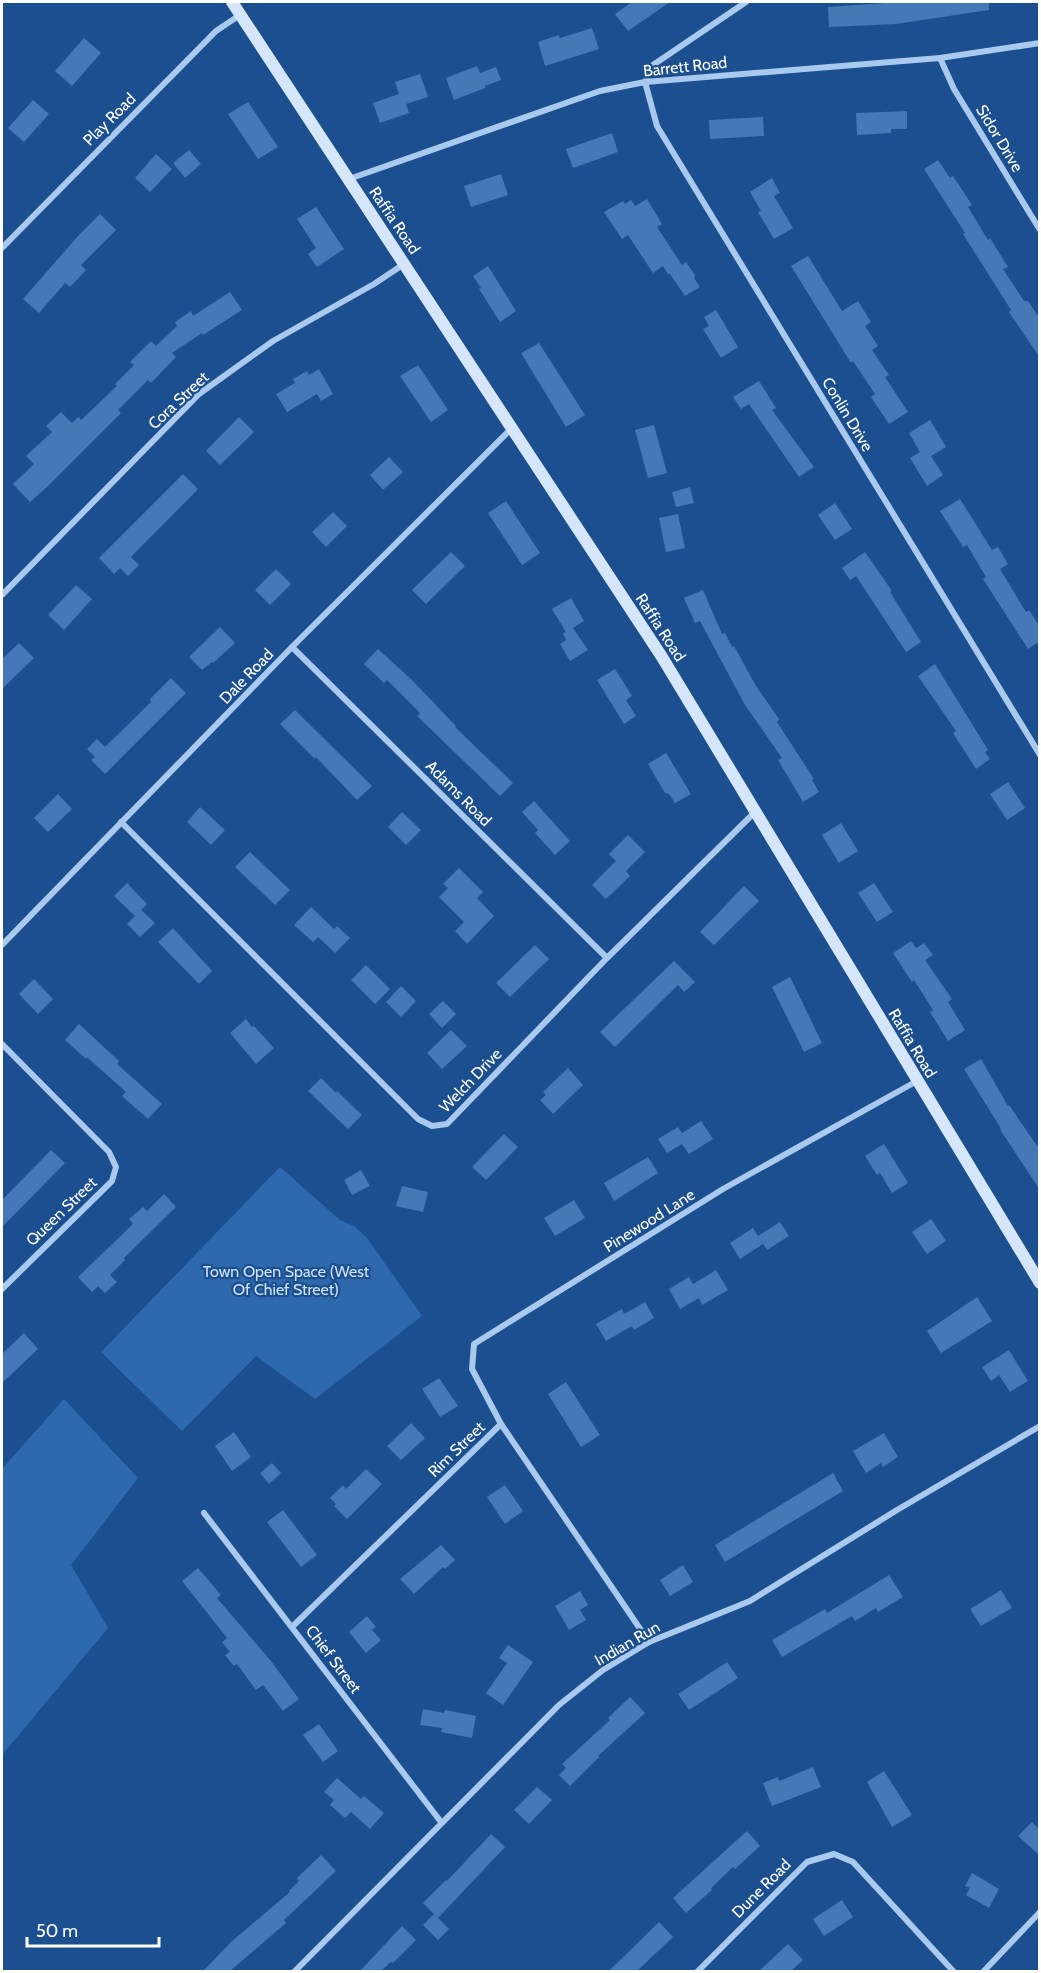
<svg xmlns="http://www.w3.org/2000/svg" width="1041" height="1973" font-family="Cabin,sans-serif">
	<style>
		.green { fill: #2e69ad }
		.building { fill: #4478b7 }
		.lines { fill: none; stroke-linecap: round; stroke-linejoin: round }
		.minor { stroke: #a9c9ee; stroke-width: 6 }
		.secondary { stroke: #d6e6fa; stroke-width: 12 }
		.labels { text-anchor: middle; stroke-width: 4.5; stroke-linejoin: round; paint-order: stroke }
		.street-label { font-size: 16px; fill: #fff; stroke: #1b4f8f }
		.park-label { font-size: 16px; fill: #cfe3fa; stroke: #1b4f8f }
	</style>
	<rect width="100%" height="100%" fill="#1b4f8f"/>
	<g class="green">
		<polygon points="280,1167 340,1220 354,1226 367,1238 422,1316 315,1399 256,1356 182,1431 101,1352"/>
		<polygon points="64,1399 138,1478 71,1565 108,1628 2,1755 2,1469"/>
	</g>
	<g class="building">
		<polygon points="632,2 670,2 628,31 615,14"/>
		<polygon points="900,2 989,2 989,10 896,24 829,27 828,7"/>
		<polygon points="592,28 599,49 545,66 538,42 559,35 560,38"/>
		<polygon points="84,38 101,53 72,86 55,71"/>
		<polygon points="477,66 480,73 496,67 501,80 485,86 485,88 454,100 446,78"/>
		<polygon points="420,74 428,97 406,104 409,113 380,123 373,103 399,94 395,82"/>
		<polygon points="33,100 49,114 24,142 8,128"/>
		<polygon points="248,102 278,147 258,159 228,114"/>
		<polygon points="907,111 907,129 891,129 891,133 857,135 856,113"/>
		<polygon points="763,117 764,136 710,139 709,120"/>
		<polygon points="612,133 618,152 573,168 566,149"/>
		<polygon points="189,150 201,164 185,178 173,163"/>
		<polygon points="156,154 172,169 150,192 135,178"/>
		<polygon points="938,160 950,178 953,176 972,205 968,207 988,240 990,238 1008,267 1003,269 1024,301 1028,301 1040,319 1040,358 1009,312 1011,310 963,234 965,233 924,169"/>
		<polygon points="501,174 508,195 471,207 464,186"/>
		<polygon points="772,178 780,193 774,196 793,228 774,239 758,212 761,211 750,192"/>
		<polygon points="647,199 662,224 657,227 682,265 686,262 695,275 694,278 700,287 685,296 670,274 668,274 663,266 653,273 628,235 622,239 604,212 623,201 625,204 631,200 635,206"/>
		<polygon points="316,207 344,249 317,267 308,254 316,248 297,219"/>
		<polygon points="100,214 116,230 81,265 86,270 70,287 65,283 39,313 23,299 78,236"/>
		<polygon points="808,256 842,311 858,301 871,322 865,326 878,346 872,350 889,375 885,377 908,412 889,424 871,397 875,394 853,361 851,363 791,266"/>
		<polygon points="488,266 516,311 500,322 479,289 481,288 473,276"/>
		<polygon points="230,292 242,310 203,335 202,333 172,353 176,357 151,383 148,380 118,410 121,413 47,487 30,502 13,484 34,464 26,456 52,432 46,426 61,412 72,423 79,417 81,420 117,386 115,384 134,365 130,362 151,341 156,346 177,326 175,322 191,311 193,316"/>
		<polygon points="716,310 738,347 721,358 703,329 709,326 704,317"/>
		<polygon points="539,343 585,415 566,427 521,353"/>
		<polygon points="418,365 448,410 431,422 400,376"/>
		<polygon points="319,369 333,394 321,401 317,394 287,412 276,394 295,383 293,379 307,371 309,375"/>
		<polygon points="759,381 776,408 772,410 814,467 799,477 749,404 741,409 733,397"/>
		<polygon points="239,417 254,432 220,465 206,451"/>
		<polygon points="930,420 946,447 931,456 943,475 927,486 910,458 920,452 909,433"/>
		<polygon points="654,425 667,473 648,478 635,430"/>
		<polygon points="389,457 403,472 383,490 370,475"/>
		<polygon points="183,474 198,489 131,557 139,565 128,576 120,568 114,574 99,558"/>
		<polygon points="690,487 694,503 676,507 672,492"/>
		<polygon points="960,499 992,550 998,547 1008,564 1000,569 1026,612 1029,610 1040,627 1040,641 1028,649 983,579 986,577 967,545 963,547 940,511"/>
		<polygon points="506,501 540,553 522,565 488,513"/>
		<polygon points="835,503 852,529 835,540 818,515"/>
		<polygon points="333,512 347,526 326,547 312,532"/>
		<polygon points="678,514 685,548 666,552 659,518"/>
		<polygon points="451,552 465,566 426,604 412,590"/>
		<polygon points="865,552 892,591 890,592 921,642 906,652 856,576 850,580 842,568"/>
		<polygon points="276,569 291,584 270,605 255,590"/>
		<polygon points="76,585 92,599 64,630 48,615"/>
		<polygon points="703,590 722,634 725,633 732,647 734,646 756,686 779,719 777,722 814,779 812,780 819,792 803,802 778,760 782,758 745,705 700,621 695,623 684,598"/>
		<polygon points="571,598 584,621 573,628 588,650 570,661 560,644 566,640 563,633 566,632 552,609"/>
		<polygon points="220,627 235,643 213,663 212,662 202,670 189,657"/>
		<polygon points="19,643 34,658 2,689 2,659"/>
		<polygon points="378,649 411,679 456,726 455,727 513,783 500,796 417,716 420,713 387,680 384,683 364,664"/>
		<polygon points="935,664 988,750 985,752 990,759 976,769 953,733 956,731 918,676"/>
		<polygon points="615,669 632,696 626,700 636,716 624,724 597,680"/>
		<polygon points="171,678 186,693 105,774 91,760 95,757 87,749 97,739 105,747 151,702 150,699"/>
		<polygon points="295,710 372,786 357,800 316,757 315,759 280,724"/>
		<polygon points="666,753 691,794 675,803 669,794 665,793 648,764"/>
		<polygon points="1008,782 1025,808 1007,820 990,794"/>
		<polygon points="58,794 72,809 48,832 34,818"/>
		<polygon points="534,801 570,841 555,855 535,833 538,830 522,812"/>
		<polygon points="200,807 225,830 211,845 187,822"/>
		<polygon points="402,812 421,830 406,845 388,827"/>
		<polygon points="841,823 858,851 839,863 822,835"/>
		<polygon points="628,835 645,852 626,871 630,876 606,899 592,885 616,861 609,854"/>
		<polygon points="250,852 290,890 275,905 235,867"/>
		<polygon points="459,868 483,892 477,898 494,916 467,944 455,931 464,922 439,897 448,888 443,884"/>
		<polygon points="127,883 147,904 141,910 155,923 140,937 127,924 135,916 114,896"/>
		<polygon points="874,883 893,912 877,922 858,893"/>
		<polygon points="744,886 759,901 714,945 700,932"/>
		<polygon points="311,907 334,929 337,926 350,938 335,953 318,937 313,942 294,925"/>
		<polygon points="173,928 212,971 199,984 158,942"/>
		<polygon points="911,941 916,948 924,943 933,955 925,960 952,999 948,1002 965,1030 948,1041 930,1012 933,1010 914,980 912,982 893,953"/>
		<polygon points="535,945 549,959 510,997 496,983"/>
		<polygon points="674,961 695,982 684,992 678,985 615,1047 600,1032"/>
		<polygon points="366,965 390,989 375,1004 351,980"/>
		<polygon points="790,977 822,1043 804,1052 772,987"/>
		<polygon points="34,979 53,999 38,1014 19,994"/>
		<polygon points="401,986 416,1001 401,1017 386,1002"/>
		<polygon points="443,1001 456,1014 442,1028 429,1014"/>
		<polygon points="246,1019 252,1027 254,1026 274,1048 256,1064 230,1033"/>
		<polygon points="79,1024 119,1061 117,1064 162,1104 148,1119 122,1096 126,1092 88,1058 85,1058 65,1040"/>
		<polygon points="451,1030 467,1046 442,1069 427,1053"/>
		<polygon points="981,1059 1008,1106 1009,1105 1040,1150 1040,1190 1001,1131 1000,1127 964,1069"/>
		<polygon points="568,1068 583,1085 553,1114 540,1100 546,1095 543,1092"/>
		<polygon points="321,1078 336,1093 337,1091 362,1115 348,1129 308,1091"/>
		<polygon points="701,1121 713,1139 689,1154 682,1144 667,1153 658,1139 678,1127 682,1133"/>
		<polygon points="504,1134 518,1147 486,1180 472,1167"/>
		<polygon points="884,1144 908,1183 892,1193 880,1173 877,1175 865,1156"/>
		<polygon points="51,1150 65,1163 2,1227 2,1200"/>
		<polygon points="648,1157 658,1173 614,1201 604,1183"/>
		<polygon points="361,1170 370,1186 352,1195 344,1180"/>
		<polygon points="402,1186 428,1192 423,1212 396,1206"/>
		<polygon points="164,1194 176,1207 124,1258 125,1260 110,1275 117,1282 105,1293 98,1286 92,1292 78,1277 133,1224 129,1219 143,1207 147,1211"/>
		<polygon points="574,1200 585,1218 555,1236 544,1218"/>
		<polygon points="931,1219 946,1241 927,1254 912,1232"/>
		<polygon points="780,1222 789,1236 767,1250 758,1236"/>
		<polygon points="753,1228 763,1244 740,1259 730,1243"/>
		<polygon points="716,1270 728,1290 702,1305 699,1298 680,1309 669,1289 689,1277 693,1284"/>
		<polygon points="977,1297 992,1321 941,1353 927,1331"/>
		<polygon points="645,1302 654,1318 634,1330 632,1326 606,1341 596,1324 622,1309 624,1314"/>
		<polygon points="24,1333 38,1349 2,1383 2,1354"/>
		<polygon points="1009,1350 1028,1381 1010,1392 999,1375 991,1381 982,1367"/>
		<polygon points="439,1378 458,1406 440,1417 422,1389"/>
		<polygon points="566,1382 600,1435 581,1447 548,1394"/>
		<polygon points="411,1423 425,1438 401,1460 387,1446"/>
		<polygon points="234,1432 251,1457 232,1471 215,1446"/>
		<polygon points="884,1433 898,1457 883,1467 881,1463 866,1473 853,1451"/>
		<polygon points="272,1463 281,1473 269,1484 260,1473"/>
		<polygon points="366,1469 382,1484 347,1519 334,1506 336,1504 330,1498 343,1485 346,1489"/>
		<polygon points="833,1473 843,1491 725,1562 715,1545"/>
		<polygon points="505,1485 523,1511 505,1524 487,1497"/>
		<polygon points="283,1510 317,1555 301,1567 267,1522"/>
		<polygon points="441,1545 455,1560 445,1569 443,1567 414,1594 400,1579"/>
		<polygon points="683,1565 693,1582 670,1596 660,1580"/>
		<polygon points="198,1568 221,1595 217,1598 271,1661 299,1699 283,1711 263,1685 256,1690 237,1664 234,1666 225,1655 230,1652 222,1642 227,1638 182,1581"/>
		<polygon points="889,1575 903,1597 878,1612 876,1608 855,1621 852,1616 782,1657 772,1640 825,1609 827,1613"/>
		<polygon points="1001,1590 1012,1608 981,1626 970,1609"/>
		<polygon points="580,1591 588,1605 580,1610 586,1620 569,1630 555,1606"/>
		<polygon points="367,1616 376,1627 372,1630 381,1640 366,1653 349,1632"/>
		<polygon points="508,1645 533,1662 503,1705 486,1693 507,1663 499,1658"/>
		<polygon points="727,1662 738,1678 689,1710 678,1694"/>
		<polygon points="630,1697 645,1713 598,1756 599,1757 570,1786 559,1775 566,1768 562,1764 610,1720 608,1718"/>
		<polygon points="423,1709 444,1713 445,1710 476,1716 472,1738 441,1732 442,1728 420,1725"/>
		<polygon points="319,1724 338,1751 323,1762 303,1735"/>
		<polygon points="813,1767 821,1787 772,1806 763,1783 778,1777 779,1781"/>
		<polygon points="884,1771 912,1815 892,1827 867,1782"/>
		<polygon points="337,1778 361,1799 364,1796 384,1813 370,1829 351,1812 345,1818 330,1805 334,1800 324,1792"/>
		<polygon points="537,1787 552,1800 529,1824 514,1810"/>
		<polygon points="1032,1822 1040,1830 1040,1856 1018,1836"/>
		<polygon points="747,1831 760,1846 735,1869 733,1867 711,1888 712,1890 686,1913 673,1898"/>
		<polygon points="491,1834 505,1847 438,1918 423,1903 446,1880 447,1881"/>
		<polygon points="321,1855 336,1871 284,1920 286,1923 230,1971 203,1971 232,1941 290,1892 289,1891 299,1881 297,1878"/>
		<polygon points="972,1873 999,1889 989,1908 966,1895 970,1888 965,1886"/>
		<polygon points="842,1900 853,1917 824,1936 813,1919"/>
		<polygon points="434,1914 449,1929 438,1940 423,1925"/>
		<polygon points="659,1922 673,1937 637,1971 609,1971"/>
		<polygon points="402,1926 416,1940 393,1963 391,1962 381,1971 360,1971"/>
		<polygon points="788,1944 803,1960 791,1971 759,1971"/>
	</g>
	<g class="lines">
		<g class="minor">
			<polyline points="746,2 653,65 645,82 657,126 1040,755"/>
			<polyline points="940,58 954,89 1040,230"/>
			<polyline points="349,179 600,91 645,82 940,58 1040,43"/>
			<polyline points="2,248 216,31 240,15"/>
			<polyline points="2,595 199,394 273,341 374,284 404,264"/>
			<polyline points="292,647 607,958"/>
			<polyline points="121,822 418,1119 432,1126 447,1124 607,958 754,813"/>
			<polyline points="2,945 292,647 512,428"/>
			<polyline points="2,1044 109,1152 116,1167 112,1181 2,1289"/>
			<polyline points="204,1513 441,1822"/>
			<polyline points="293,1626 501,1424"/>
			<polyline points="649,1642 501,1424 472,1369 474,1344 723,1189 917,1081"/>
			<polyline points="294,1972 559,1705 603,1670 649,1642 750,1601 897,1510 1040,1426"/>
			<polyline points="697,1972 807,1862 834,1854 853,1862 954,1972"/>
			<polyline points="983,1972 1040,1912"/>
		</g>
		<polyline class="secondary" points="232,2 662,657 1040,1283"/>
	</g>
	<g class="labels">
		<g class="street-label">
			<text transform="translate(685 66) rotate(-6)" y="6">Barrett Road</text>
			<text transform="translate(109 119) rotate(-45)" y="6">Play Road</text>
			<text transform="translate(1000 138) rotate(59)" y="6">Sidor Drive</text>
			<text transform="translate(395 220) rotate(56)" y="6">Raffia Road</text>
			<text transform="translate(178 400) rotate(-43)" y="6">Cora Street</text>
			<text transform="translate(848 414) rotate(59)" y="6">Conlin Drive</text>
			<text transform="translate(661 627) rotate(57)" y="6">Raffia Road</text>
			<text transform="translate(246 676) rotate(-46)" y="6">Dale Road</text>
			<text transform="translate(459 793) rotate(45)" y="6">Adams Road</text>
			<text transform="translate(913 1043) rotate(59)" y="6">Raffia Road</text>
			<text transform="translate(470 1080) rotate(-46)" y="6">Welch Drive</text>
			<text transform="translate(61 1211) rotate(-44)" y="6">Queen Street</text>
			<text transform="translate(649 1220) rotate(-32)" y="6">Pinewood Lane</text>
			<text transform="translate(456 1449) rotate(-44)" y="6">Rim Street</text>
			<text transform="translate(627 1643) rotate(-30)" y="6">Indian Run</text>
			<text transform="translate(334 1659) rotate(53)" y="6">Chief Street</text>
			<text transform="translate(761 1888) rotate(-45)" y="6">Dune Road</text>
		</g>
		<g class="park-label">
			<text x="286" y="1277">Town Open Space (West<tspan x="286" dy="18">Of Chief Street)</tspan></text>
		</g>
	</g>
	<rect width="1041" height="1973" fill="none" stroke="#ffffff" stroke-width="6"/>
	<path d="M27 1937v9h132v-9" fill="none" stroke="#ffffff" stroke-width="3"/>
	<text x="36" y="1937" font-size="18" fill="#ffffff" stroke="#1b4f8f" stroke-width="4.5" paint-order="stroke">50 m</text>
</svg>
